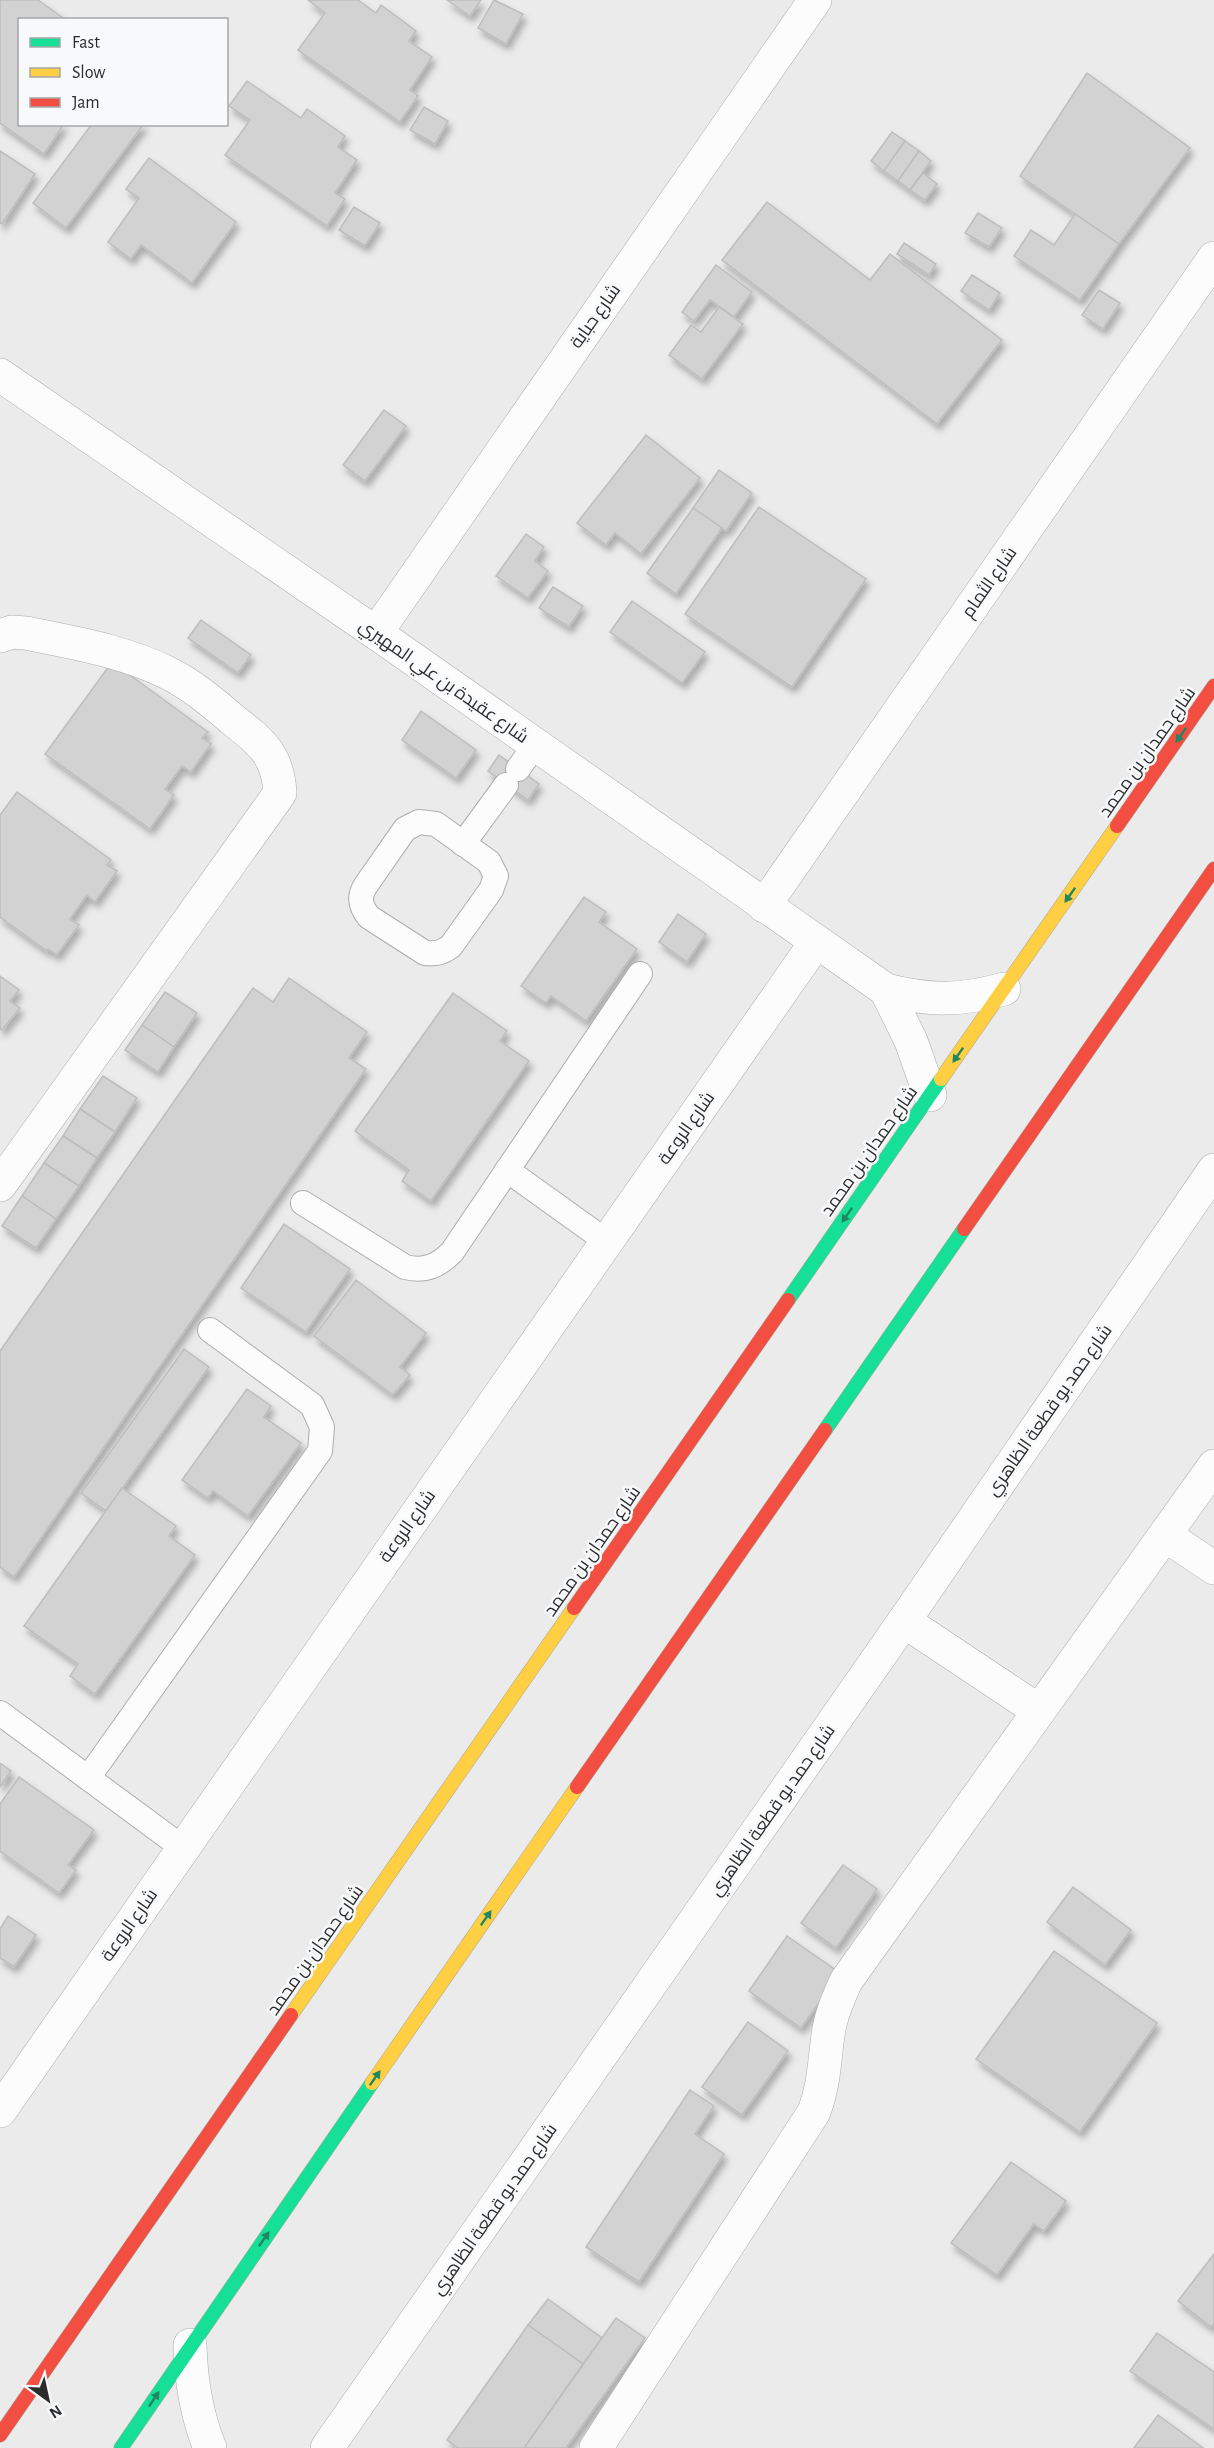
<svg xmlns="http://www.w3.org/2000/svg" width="1214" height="2448" font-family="'Alegreya Sans',Cairo,sans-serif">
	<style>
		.building { fill: #d3d2d2; stroke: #bdbdbd; stroke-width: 1.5; filter: url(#shadow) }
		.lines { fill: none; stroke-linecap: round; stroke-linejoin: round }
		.lane-casing { stroke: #adadae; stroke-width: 26 }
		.street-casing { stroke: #adadae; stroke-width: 34 }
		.fast-casing { stroke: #aca697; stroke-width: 15 }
		.slow-casing { stroke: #aca697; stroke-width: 15 }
		.jam-casing { stroke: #aca697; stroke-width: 15 }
		.lane { stroke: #fcfcfc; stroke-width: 24 }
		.street { stroke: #fcfcfc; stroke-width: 33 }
		.fast { stroke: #16e098; stroke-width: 14 }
		.slow { stroke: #ffcf43; stroke-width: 14 }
		.jam { stroke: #f24e42; stroke-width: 14 }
		.oneway { fill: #218662 }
		.labels { text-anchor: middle; stroke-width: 5; stroke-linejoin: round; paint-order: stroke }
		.street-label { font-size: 18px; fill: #2c2c2c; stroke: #f8f9fa }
	</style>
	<defs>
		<filter id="shadow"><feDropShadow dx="3.5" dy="6" stdDeviation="3" flood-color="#0004"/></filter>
	</defs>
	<rect width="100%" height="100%" fill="#ebebec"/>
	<g class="building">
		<polygon points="0,0 38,0 66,20 20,20 20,124 64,124 44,154 0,123"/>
		<polygon points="358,0 376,13 381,5 416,31 409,41 432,57 410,90 418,96 400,122 298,50 325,13 308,0"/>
		<polygon points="447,0 481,0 470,16"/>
		<polygon points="494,0 523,14 506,44 478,28"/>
		<polygon points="1087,73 1190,148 1119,244 1020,176"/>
		<polygon points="247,81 301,118 307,109 345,136 338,147 357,160 335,193 345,199 327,226 225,155 250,120 229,106"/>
		<polygon points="424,107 448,121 435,144 410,130"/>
		<polygon points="92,124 144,124 66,228 33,203"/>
		<polygon points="892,132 905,141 884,171 871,161"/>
		<polygon points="905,141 919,151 898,181 884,171"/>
		<polygon points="0,151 35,174 2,224 0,223"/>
		<polygon points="919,151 931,161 910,190 898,181"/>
		<polygon points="149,158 236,222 192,283 141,245 131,259 108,242 139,198 126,189"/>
		<polygon points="923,173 937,184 925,200 910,190"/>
		<polygon points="767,202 870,280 890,254 1002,340 937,424 722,260"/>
		<polygon points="354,207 380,223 365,246 339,230"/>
		<polygon points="978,213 1002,228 989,247 965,233"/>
		<polygon points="1075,214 1119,244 1080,300 1014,256 1031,230 1054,245"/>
		<polygon points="904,243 936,264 929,275 897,254"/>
		<polygon points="716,265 752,292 734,317 710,300 694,321 682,312"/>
		<polygon points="972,275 1000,293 989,310 961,291"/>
		<polygon points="1099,290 1120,303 1103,329 1082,315"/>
		<polygon points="719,307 743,324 702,379 669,355 691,325 701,332"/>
		<polygon points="384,410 406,426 365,481 343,465"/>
		<polygon points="646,435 700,478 641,554 615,533 606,545 577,523"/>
		<polygon points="719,470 752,493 726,531 693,508"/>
		<polygon points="759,507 866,579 792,687 685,614"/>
		<polygon points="693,508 722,528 676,594 647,573"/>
		<polygon points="526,534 544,547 535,561 548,571 528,598 496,576"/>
		<polygon points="553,587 583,606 569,627 539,608"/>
		<polygon points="632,601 705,652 682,683 610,632"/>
		<polygon points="201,620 251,655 238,673 188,638"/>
		<polygon points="112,662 208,732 202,738 211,744 191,772 182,766 165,789 174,795 150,829 45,754"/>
		<polygon points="421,711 476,750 456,778 402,740"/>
		<polygon points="499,755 539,784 528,800 488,771"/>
		<polygon points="17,792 111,860 107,865 117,871 95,902 87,895 70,919 79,925 57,955 48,949 47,951 0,917 0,815"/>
		<polygon points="584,897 606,912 599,922 637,949 586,1021 551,996 546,1003 521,986"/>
		<polygon points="678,914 706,934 687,962 659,942"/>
		<polygon points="0,976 19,990 10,1001 20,1008 2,1030 0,1029"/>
		<polygon points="289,978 367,1032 349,1058 366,1069 14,1577 0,1567 0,1351 253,988 273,1002"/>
		<polygon points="165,992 197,1013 174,1047 142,1025"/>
		<polygon points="453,993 507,1031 500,1041 529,1061 431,1201 402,1181 409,1170 355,1131"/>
		<polygon points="142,1025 174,1047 158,1072 125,1050"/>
		<polygon points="103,1076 137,1098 115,1132 80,1109"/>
		<polygon points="80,1109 115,1132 97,1158 63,1136"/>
		<polygon points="63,1136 97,1158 79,1186 44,1163"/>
		<polygon points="44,1163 79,1186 56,1219 22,1196"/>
		<polygon points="22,1196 56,1219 36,1248 2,1226"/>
		<polygon points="284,1224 350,1269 306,1332 241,1288"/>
		<polygon points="356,1280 426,1333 400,1367 410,1375 393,1395 314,1336"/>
		<polygon points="184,1349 209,1367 106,1511 81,1493"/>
		<polygon points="247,1389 271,1406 264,1417 301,1443 248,1516 213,1491 208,1498 182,1480"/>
		<polygon points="122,1488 176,1526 169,1536 195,1555 95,1694 70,1676 78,1664 24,1626"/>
		<polygon points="0,1763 11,1771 0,1787"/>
		<polygon points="19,1777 94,1830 68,1865 76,1870 59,1893 0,1851 0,1804"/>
		<polygon points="843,1865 877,1889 836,1948 801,1923"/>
		<polygon points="1073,1887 1131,1930 1105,1965 1047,1922"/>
		<polygon points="8,1916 36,1935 14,1967 0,1958 0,1929"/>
		<polygon points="787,1936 840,1973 801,2028 749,1991"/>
		<polygon points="1054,1951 1157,2023 1080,2132 976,2059"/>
		<polygon points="748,2022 788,2051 742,2115 702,2087"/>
		<polygon points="690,2090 714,2106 695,2134 724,2154 639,2282 586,2247"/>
		<polygon points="1011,2162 1066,2201 1044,2231 1034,2224 997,2275 951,2243"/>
		<polygon points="1214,2254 1214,2324 1211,2327 1178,2301"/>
		<polygon points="548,2299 602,2338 583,2364 528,2325"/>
		<polygon points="616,2318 645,2338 566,2448 524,2448"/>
		<polygon points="528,2325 583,2364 524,2448 458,2448 447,2440"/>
		<polygon points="1157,2333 1214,2372 1214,2429 1130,2371"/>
		<polygon points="1158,2415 1203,2448 1134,2448"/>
	</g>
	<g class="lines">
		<defs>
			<g id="lane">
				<polyline points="518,769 535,745"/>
				<path d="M419,822L436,824L489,862L496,876L491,890L451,946C442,953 436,954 425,953L369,917C360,906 358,897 366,885L405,829Z"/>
				<polyline points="463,844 506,785"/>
				<polyline points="507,1170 606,1241"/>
				<path d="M303,1203L405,1267C425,1272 438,1266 452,1252L640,974"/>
				<polyline points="0,1713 183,1848"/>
				<polyline points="88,1778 320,1451 322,1427 312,1405 210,1330"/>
			</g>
			<g id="street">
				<path d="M0,375L376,633L886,990C929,1001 961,1001 1004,989"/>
				<polyline points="376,633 815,0"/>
				<path d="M0,636L12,632L26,633C74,643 124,651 168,673C192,685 212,702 232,719C260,741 278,754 280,793L0,1185"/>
				<polyline points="764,906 1214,258"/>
				<polyline points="886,990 911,1041 930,1095"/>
				<polyline points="1165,1535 1214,1568"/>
				<polyline points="904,1621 1039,1711"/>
				<polyline points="0,2111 816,942"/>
				<path d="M190,2345C191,2381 196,2414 210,2448"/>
				<polyline points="327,2448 904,1621 1214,1170"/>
				<path d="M596,2448L814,2112C825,2083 824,2059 829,2029C832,2012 839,1997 846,1981L1214,1466"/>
			</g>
			<g id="fast">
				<polyline points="788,1300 941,1079"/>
				<polyline points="825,1430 964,1229"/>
				<polyline points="121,2448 372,2083"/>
			</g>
			<g id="slow">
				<polyline points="941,1079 1117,826"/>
				<polyline points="291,2015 574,1608"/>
				<polyline points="372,2083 577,1787"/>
			</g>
			<g id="jam">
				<polyline points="1117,826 1214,686"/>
				<polyline points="964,1229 1214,869"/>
				<polyline points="574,1608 788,1300"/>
				<polyline points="577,1787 825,1430"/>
				<polyline points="0,2435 291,2015"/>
			</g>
		</defs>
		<use href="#lane" class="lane-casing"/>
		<use href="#street" class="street-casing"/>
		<use href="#fast" class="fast-casing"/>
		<use href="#slow" class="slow-casing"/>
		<use href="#jam" class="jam-casing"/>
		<use href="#lane" class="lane"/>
		<use href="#street" class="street"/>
		<use href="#fast" class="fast"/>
		<use href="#slow" class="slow"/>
		<use href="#jam" class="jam"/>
	</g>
	<defs><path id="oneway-solid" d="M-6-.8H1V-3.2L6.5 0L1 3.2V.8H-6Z" transform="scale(1.5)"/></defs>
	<g class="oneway">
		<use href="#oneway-solid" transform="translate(1181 735) rotate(125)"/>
		<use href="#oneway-solid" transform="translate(1070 895) rotate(125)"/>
		<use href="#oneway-solid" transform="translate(958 1055) rotate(125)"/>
		<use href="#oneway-solid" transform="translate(847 1215) rotate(125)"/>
		<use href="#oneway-solid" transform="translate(486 1918) rotate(-55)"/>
		<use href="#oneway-solid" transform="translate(375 2078) rotate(-55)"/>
		<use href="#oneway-solid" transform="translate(264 2239) rotate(-55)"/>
		<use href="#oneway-solid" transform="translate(154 2399) rotate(-56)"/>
	</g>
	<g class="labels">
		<g class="street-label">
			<text transform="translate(595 316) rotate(-55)" y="6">شارع حباية</text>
			<text transform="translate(989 582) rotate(-55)" y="6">شارع الثمام</text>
			<text transform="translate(444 681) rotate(35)" y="6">شارع عقيدة بن علي المهيري</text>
			<text transform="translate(1147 752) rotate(-55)" y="6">شارع حمدان بن محمد</text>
			<text transform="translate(686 1128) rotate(-55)" y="6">شارع الروعة</text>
			<text transform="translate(869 1151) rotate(-55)" y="6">شارع حمدان بن محمد</text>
			<text transform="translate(1049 1410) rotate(-55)" y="6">شارع حمد بو قطعة الظاهري</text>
			<text transform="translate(407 1526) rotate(-55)" y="6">شارع الروعة</text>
			<text transform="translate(592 1551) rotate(-55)" y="6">شارع حمدان بن محمد</text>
			<text transform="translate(772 1810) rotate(-55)" y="6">شارع حمد بو قطعة الظاهري</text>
			<text transform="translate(129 1925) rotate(-55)" y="6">شارع الروعة</text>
			<text transform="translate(315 1950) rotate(-55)" y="6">شارع حمدان بن محمد</text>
			<text transform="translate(494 2209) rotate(-55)" y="6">شارع حمد بو قطعة الظاهري</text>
		</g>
	</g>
	<rect x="18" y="18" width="210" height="108" fill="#f8f9fa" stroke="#a6a7a8" stroke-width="1.5"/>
	<rect x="30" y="38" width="30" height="9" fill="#16e098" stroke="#a6a7a8" stroke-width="1.5"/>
	<text x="72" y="48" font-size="18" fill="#2c2c2c">Fast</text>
	<rect x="30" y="68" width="30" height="9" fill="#ffcf43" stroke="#a6a7a8" stroke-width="1.5"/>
	<text x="72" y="78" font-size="18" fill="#2c2c2c">Slow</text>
	<rect x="30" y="98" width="30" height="9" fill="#f24e42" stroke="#a6a7a8" stroke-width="1.5"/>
	<text x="72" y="108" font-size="18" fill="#2c2c2c">Jam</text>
	<g transform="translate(48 2400) rotate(147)" stroke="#f8f9fa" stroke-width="4.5" paint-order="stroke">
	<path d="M0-4.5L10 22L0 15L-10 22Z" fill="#2c2c2c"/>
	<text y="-9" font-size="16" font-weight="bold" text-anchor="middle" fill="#2c2c2c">N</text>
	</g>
</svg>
